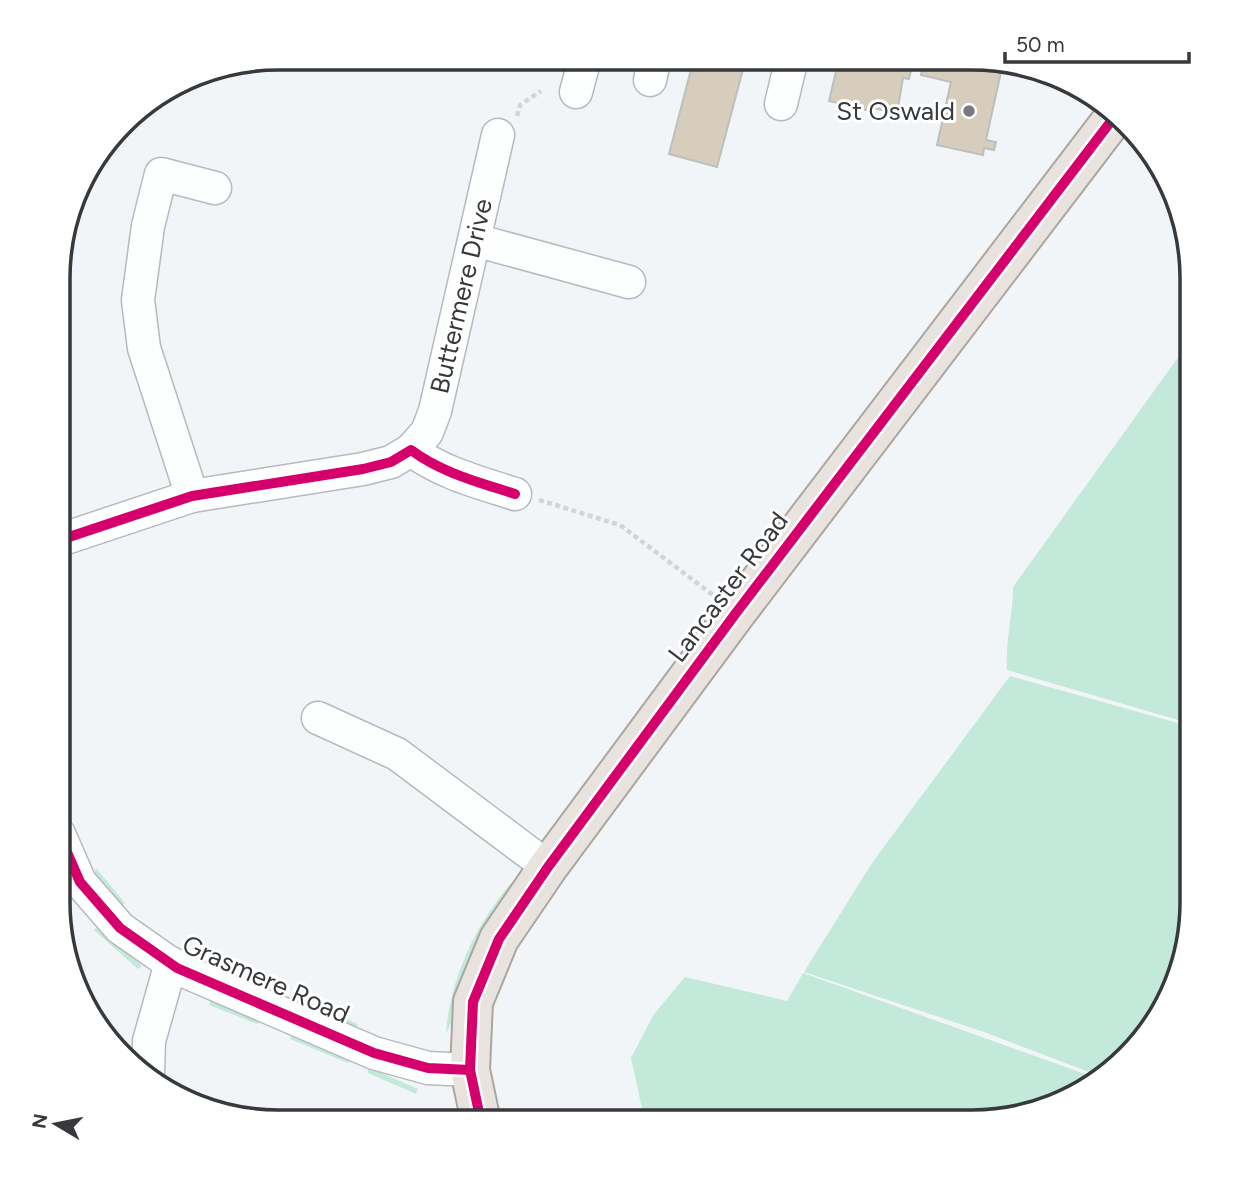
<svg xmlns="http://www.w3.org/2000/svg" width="1250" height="1180" font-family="Figtree,sans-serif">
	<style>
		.green { fill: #c2e9d9 }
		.building { fill: #d6cdbc; stroke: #bebfbf; stroke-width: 2 }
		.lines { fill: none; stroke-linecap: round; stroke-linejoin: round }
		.minor-casing { stroke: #b7b9bc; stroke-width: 35 }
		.major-casing { stroke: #ada69e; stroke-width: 42 }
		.path { stroke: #d3d4d5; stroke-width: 4.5; stroke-dasharray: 5 3.5; stroke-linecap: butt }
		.minor { stroke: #fdfefe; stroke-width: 32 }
		.major { stroke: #e8e3de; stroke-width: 38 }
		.cycleway-casing { stroke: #fff; stroke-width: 15 }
		.cycleway { stroke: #d6006c; stroke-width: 10 }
		.poi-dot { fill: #787b7e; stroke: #fff; stroke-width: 2.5 }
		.labels { text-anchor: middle; stroke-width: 6; stroke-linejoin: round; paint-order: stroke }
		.poi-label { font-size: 26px; fill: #37393c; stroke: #fff; text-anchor: end }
		.street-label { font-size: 26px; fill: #37393c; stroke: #fff }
		.rim { fill: none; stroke: #37393c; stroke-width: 3.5 }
	</style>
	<rect width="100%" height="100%" fill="#f2f5f8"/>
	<g class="green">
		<path d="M1192,338V724L1007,670C1005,642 1013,616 1013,587Z"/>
		<polygon points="1010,676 1192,727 1192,902 1170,999 1117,1068 1102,1077 984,1032 804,972 872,863"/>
		<polygon points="96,868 125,903 121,907 94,874"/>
		<path d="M511,883L514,884L446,1034C449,980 476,924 511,883Z"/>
		<polygon points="98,926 142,966 138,969 94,930"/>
		<polygon points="803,973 1099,1079 1056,1106 986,1122 645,1122 631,1058 654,1014 685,977 787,1001"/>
		<polygon points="211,1000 257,1018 260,1022 257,1024 209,1005"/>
		<polygon points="315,1006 358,1024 356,1028 313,1011"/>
		<polygon points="292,1035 351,1060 348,1063 290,1039"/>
		<polygon points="368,1067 418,1089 416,1094 368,1073"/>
	</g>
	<g class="building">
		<polygon points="694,58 746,58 717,167 669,154"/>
		<polygon points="834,58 914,58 909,79 903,78 897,113 873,108 874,112 829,101 837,67 832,66"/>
		<polygon points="924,58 939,58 957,63 958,58 986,58 984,69 1001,72 986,140 996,142 994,150 984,148 983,155 937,145 951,82 921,75"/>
	</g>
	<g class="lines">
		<defs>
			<g id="minor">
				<polyline points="650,80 655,58"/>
				<polyline points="576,92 585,58"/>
				<polyline points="781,104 792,58"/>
				<polyline points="475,240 629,282"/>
				<polyline points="411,450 427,432 435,411 498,135"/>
				<polyline points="192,496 144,348 138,300 148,226 161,174 215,188"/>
				<path d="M60,540L192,496L363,469L391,462L411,450C442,473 478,482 515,494"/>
				<polyline points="318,718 397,754 548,867"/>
				<polyline points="59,834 80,882 120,928 177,968 374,1053 428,1068 470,1070"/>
				<polyline points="148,1074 149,1041 171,963"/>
			</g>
			<polyline id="major" points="481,1122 470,1070 473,1002 499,939 548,867 736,613 1115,116"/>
		</defs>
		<use href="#minor" class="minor-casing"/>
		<use href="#major" class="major-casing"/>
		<g class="path">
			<polyline points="517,116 520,105 541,91"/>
			<polyline points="539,500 620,525 713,595"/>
		</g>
		<use href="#minor" class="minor"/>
		<use href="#major" class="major"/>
		<defs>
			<g id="cycleway">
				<path d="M60,540L192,496L363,469L391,462L411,450C442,473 478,482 515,494"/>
				<polyline points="59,834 80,882 120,928 177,968 374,1053 428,1068 470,1070"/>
				<polyline points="481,1122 470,1070 473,1002 499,939 548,867 736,613 1115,116"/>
			</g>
		</defs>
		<use href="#cycleway" class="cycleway-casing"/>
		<use href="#cycleway" class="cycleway"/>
	</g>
	<circle class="poi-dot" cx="969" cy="111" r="7"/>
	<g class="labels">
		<g class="poi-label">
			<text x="955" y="120">St Oswald</text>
		</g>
		<g class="street-label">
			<text transform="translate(461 296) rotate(-77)" y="9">Buttermere Drive</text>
			<text transform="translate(728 587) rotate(-53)" y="9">Lancaster Road</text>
			<text transform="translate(266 979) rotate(24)" y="9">Grasmere Road</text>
		</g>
	</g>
	<path d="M0 0H1250V1180H0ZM278 70H972A208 208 0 0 1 1180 278V902A208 208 0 0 1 972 1110H278A208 208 0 0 1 70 902V278A208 208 0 0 1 278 70Z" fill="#fff" fill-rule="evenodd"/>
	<path class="rim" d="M278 70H972A208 208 0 0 1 1180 278V902A208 208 0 0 1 972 1110H278A208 208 0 0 1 70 902V278A208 208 0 0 1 278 70Z"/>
	<g transform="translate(56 1124) rotate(280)" stroke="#ffffff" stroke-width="5" paint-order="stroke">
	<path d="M0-5L12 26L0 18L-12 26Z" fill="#37393c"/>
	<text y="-10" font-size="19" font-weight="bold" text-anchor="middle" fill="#37393c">N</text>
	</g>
	<path d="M1005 52v10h184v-10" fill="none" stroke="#37393c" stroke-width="3.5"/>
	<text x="1016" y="52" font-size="21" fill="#37393c" stroke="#ffffff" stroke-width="5" paint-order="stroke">50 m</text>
</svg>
